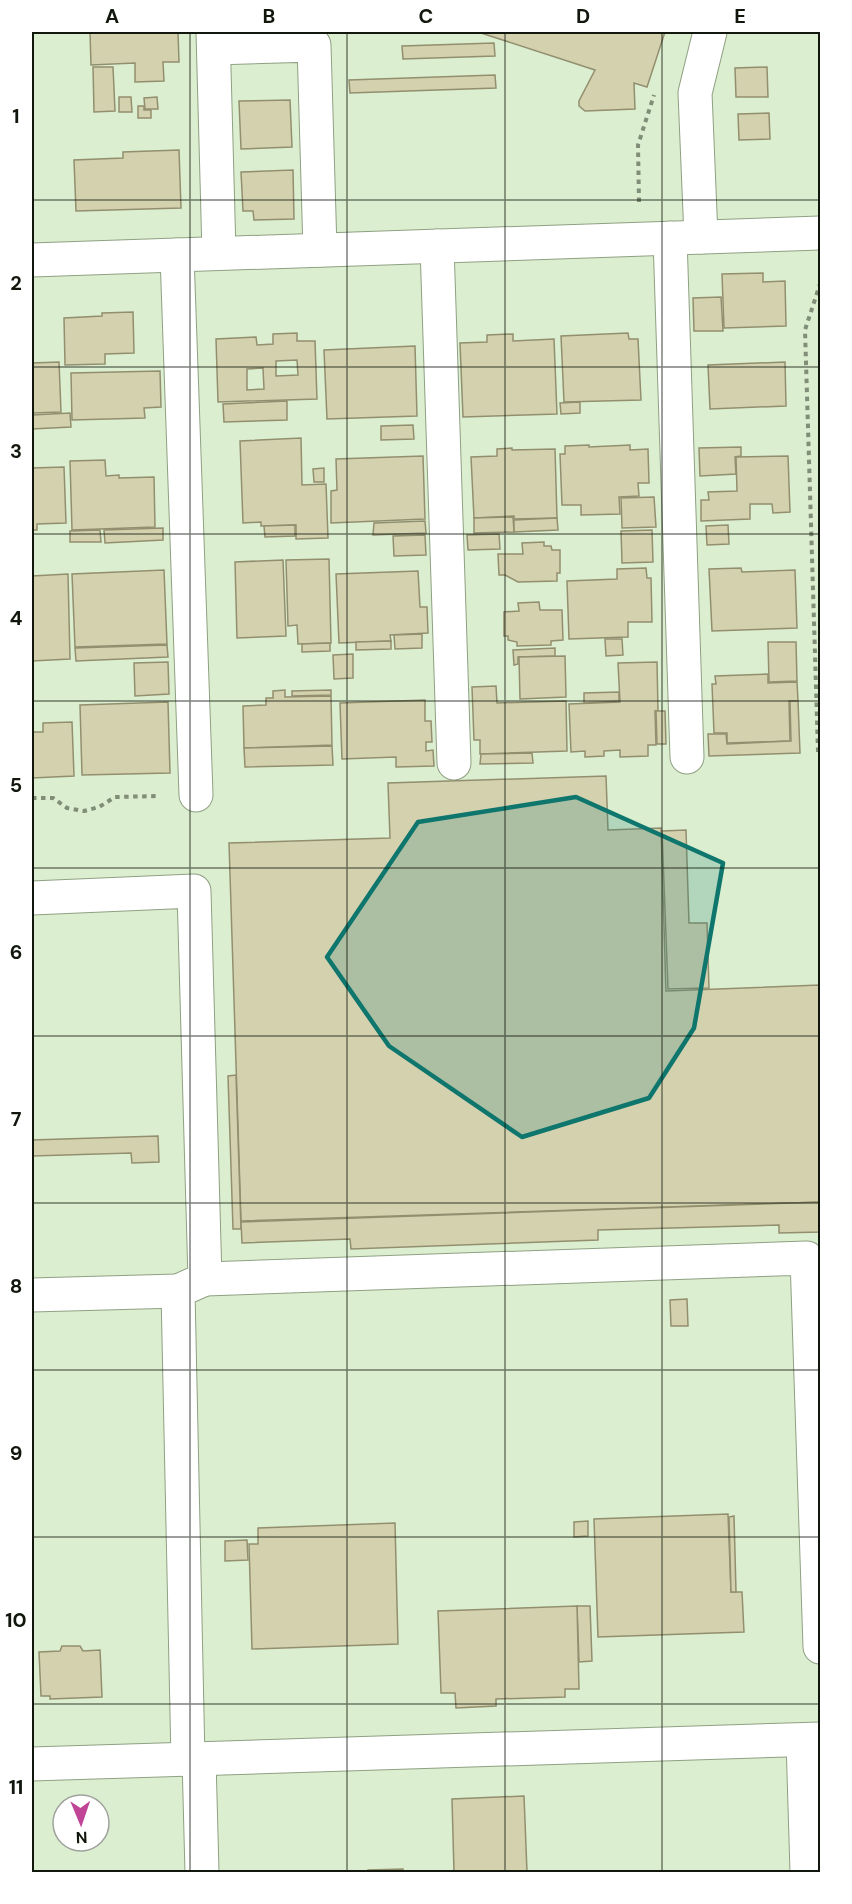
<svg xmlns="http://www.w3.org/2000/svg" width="852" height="1904" font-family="'DM Sans',sans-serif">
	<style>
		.building { fill: #d4d1af; stroke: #928f6f; stroke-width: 1.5; fill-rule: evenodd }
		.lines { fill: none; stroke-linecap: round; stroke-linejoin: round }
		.minor-casing { stroke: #8fa083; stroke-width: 35 }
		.path { stroke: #808d77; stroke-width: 4; stroke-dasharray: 4.5 4.5; stroke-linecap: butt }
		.minor { stroke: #fff; stroke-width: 33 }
		.marked { fill: #0f766e; fill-opacity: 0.2; stroke: #0f766e; stroke-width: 4.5; stroke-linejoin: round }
		.grid { fill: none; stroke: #11170d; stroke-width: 1.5; stroke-opacity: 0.55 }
		.neatline { fill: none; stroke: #11170d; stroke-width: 2 }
		.grid-label { font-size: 20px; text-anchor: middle; font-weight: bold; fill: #11170d }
	</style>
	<rect width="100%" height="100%" fill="#dbeecf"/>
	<g class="building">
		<polygon points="90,32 178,32 179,62 163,62 164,81 135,82 135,63 91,65"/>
		<polygon points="478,32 665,32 647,87 634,83 635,109 585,111 579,106 579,101 595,70"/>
		<polygon points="494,43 495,56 403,59 402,46"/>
		<polygon points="93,67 113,67 115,111 94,112"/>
		<polygon points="767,67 768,97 736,97 735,68"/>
		<polygon points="495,75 496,88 350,93 349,80"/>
		<polygon points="119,97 131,97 132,112 119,112"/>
		<polygon points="157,97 158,109 145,109 144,98"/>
		<polygon points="290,100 292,147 241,149 239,101"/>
		<polygon points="138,106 144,106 144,110 151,110 151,118 138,118"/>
		<polygon points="769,113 770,139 739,140 738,114"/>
		<polygon points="179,150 181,208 76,211 74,160 123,158 123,152"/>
		<polygon points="293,170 294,219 254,220 253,211 243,211 241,172"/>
		<polygon points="763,273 763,282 785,281 786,326 724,328 722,274"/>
		<polygon points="721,297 723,331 694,331 693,298"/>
		<polygon points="133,312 134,353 105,354 105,364 65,365 64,318 102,316 102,313"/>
		<path d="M297,333V341H315L317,399L218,402L216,339L256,337L257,345L273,344V334ZM297,360L298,375L276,376V361ZM263,368L264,389L247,390V369Z"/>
		<polygon points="628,333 629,339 638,339 641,400 564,402 561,336"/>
		<polygon points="513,334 513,341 554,339 557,414 463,417 460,343 487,342 487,335"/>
		<polygon points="415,346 417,416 327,419 324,350"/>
		<polygon points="59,362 61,412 32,413 32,363"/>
		<polygon points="785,362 786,406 710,409 708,365"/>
		<polygon points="160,371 161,407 144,408 145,418 72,420 71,373"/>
		<polygon points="287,401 287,420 224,422 223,404"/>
		<polygon points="580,402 580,413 561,414 560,403"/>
		<polygon points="70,413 71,427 32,429 32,415"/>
		<polygon points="413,425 414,439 381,440 381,426"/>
		<polygon points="301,438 302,485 326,484 328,538 296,539 296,525 261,526 261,522 243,523 240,441"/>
		<polygon points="589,445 589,447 630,445 630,450 648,449 649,483 638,483 639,496 619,497 620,514 581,515 581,505 562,505 560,454 565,454 565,446"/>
		<polygon points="741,447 741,456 735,457 736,474 700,476 699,448"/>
		<polygon points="512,448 512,450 555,449 557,518 514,519 514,516 474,518 471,457 497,456 497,449"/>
		<polygon points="423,456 425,519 331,523 331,491 337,490 336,459"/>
		<polygon points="788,456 790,512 773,513 772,504 750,504 750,519 701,521 701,500 709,500 708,492 737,491 736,457"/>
		<polygon points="105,460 106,476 119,475 119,478 154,477 155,527 72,530 70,461"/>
		<polygon points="64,467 66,523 37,524 37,530 32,530 32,468"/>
		<polygon points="324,468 324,482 314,482 313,469"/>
		<polygon points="654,497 656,527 622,528 621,498"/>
		<polygon points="513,517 514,532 474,533 474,518"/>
		<polygon points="557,518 558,530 514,532 514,520"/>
		<polygon points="425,521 426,533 373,535 374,523"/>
		<polygon points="295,525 295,536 265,537 264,526"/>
		<polygon points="728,525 729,544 707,545 706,526"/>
		<polygon points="163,528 163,540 105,543 104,530"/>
		<polygon points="100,530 101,542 70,542 70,531"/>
		<polygon points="652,530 653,562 622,563 621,531"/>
		<polygon points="499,534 500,549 468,550 467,535"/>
		<polygon points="425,535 426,555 394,556 393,536"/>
		<polygon points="544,542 544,546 551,546 552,550 560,550 560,573 557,573 557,581 518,582 505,575 499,575 498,554 523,554 522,543"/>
		<polygon points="329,559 331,643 298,644 297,625 288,626 286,560"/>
		<polygon points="283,560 286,636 237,638 235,562"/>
		<polygon points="646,568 647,578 651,578 652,622 628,622 628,637 569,639 567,581 617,579 617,569"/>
		<polygon points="741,568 742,572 795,570 797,628 712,631 709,569"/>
		<polygon points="164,570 167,644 75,647 72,574"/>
		<polygon points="418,571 420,607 427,607 428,633 390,635 391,641 339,643 336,574"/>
		<polygon points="68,574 70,659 32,661 32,576"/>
		<polygon points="539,602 540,610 562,610 563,640 551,641 551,645 517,646 517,642 508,640 508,636 504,636 504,612 519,611 518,603"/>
		<polygon points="422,634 422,648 395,649 394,635"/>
		<polygon points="605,639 622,639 623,655 606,656"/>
		<polygon points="391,641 391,649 356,650 356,642"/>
		<polygon points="768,642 796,642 797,681 769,682"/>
		<polygon points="330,643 330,651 302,652 302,644"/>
		<polygon points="167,645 168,657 76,661 75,648"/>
		<polygon points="555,648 555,656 518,657 518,664 514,665 513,650"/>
		<polygon points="353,654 353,678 334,679 333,655"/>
		<polygon points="565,656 566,697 520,699 519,657"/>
		<polygon points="168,662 169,694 135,696 134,663"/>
		<polygon points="657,662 658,711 655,711 656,745 648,745 648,756 620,757 620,750 604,751 604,756 585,757 585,751 571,752 569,704 620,702 618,663"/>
		<polygon points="768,674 768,683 797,682 798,701 789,701 790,741 727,743 727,733 714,733 712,684 716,684 715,676"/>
		<polygon points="496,686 497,703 566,701 567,751 480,754 480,740 474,740 472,687"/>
		<polygon points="285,690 285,697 331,696 332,745 244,748 243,706 266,705 266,698 273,698 273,691"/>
		<polygon points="331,690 331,695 292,696 292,691"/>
		<polygon points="619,692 619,701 584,703 584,693"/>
		<polygon points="425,700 425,721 431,721 432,742 426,742 426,751 433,750 434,766 396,767 396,757 342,759 340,703"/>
		<polygon points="790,701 798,701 800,753 709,756 708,734 726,734 727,744 791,741"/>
		<polygon points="168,702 170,773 82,775 80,705"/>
		<polygon points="656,711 665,711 666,744 657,744"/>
		<polygon points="72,722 74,776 32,778 32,732 43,732 43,723"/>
		<polygon points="332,746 333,765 245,767 244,748"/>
		<polygon points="532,753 533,763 480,764 481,754"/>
		<polygon points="606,776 608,830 661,828 666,991 820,985 820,1202 241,1221 229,843 390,838 388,783"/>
		<polygon points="686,830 689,923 707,923 709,988 668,989 662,831"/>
		<polygon points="236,1075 241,1229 233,1229 228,1076"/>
		<polygon points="158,1136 159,1162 132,1163 131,1153 32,1156 32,1140"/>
		<polygon points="820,1202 820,1232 779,1233 779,1225 598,1230 598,1240 351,1249 350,1239 242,1243 241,1222"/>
		<polygon points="687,1299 688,1326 671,1326 670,1300"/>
		<polygon points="728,1514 731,1592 742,1592 744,1632 598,1637 594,1519"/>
		<polygon points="734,1516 736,1592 731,1592 729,1517"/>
		<polygon points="588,1521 588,1536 574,1537 574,1522"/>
		<polygon points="395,1523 398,1644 252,1649 249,1544 258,1544 258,1528"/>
		<polygon points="247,1540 248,1560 225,1561 225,1541"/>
		<polygon points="577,1606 590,1606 592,1661 579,1662"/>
		<polygon points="577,1606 579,1689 565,1689 565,1697 496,1699 496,1706 456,1708 455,1693 441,1693 438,1611"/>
		<polygon points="62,1646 80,1646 83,1651 100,1650 102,1697 50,1699 50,1696 41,1696 39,1652 60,1651"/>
		<polygon points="524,1796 527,1872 454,1872 452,1799"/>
		<polygon points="403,1869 403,1872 368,1872 368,1870"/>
	</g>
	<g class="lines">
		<defs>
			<g id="minor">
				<polyline points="213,32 219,253"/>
				<polyline points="214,48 314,45 320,250"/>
				<polyline points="701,237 695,93 710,32"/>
				<polyline points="670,238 687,757"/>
				<polyline points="437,246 454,763"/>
				<polyline points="177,255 196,795"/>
				<polyline points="32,260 820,233"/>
				<polyline points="32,898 194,891 205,1279 178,1291 188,1760"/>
				<polyline points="205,1279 807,1258 820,1647"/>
				<polyline points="32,1295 178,1291"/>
				<polyline points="803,1740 807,1872"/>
				<polyline points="199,1759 202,1872"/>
				<polyline points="32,1764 820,1739"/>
			</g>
		</defs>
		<use href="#minor" class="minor-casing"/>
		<g class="path">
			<polyline points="639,202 638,145 654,95"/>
			<polyline points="818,752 805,330 820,284"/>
			<polyline points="32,798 53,798 67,808 84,811 99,807 115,797 159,796"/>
		</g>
		<use href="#minor" class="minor"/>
	</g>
	<path class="marked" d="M576,797L723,863L694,1028L649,1098L522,1137L389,1046L327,957L418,822Z"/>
	<path class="grid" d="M190,32V1872M347,32V1872M505,32V1872M662,32V1872M32,200H820M32,367H820M32,534H820M32,701H820M32,868H820M32,1036H820M32,1203H820M32,1370H820M32,1537H820M32,1704H820"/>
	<rect width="852" height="1904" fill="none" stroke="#ffffff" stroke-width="66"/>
	<g transform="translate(81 1823) rotate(178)"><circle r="28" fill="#ffffff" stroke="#a0a29e" stroke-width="1.5"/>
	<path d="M0-4.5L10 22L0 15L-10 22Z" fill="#c14596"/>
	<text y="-9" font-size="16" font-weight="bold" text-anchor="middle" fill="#11170d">N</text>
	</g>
	<rect x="33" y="33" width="786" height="1838" class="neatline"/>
	<g class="grid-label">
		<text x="112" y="23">A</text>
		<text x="269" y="23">B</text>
		<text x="426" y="23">C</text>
		<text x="583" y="23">D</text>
		<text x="740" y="23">E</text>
		<text x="16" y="123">1</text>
		<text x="16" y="290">2</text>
		<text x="16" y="458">3</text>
		<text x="16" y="625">4</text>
		<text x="16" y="792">5</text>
		<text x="16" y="959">6</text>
		<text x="16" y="1126">7</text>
		<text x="16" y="1293">8</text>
		<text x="16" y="1460">9</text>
		<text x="16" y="1627">10</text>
		<text x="16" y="1794">11</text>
	</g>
</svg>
